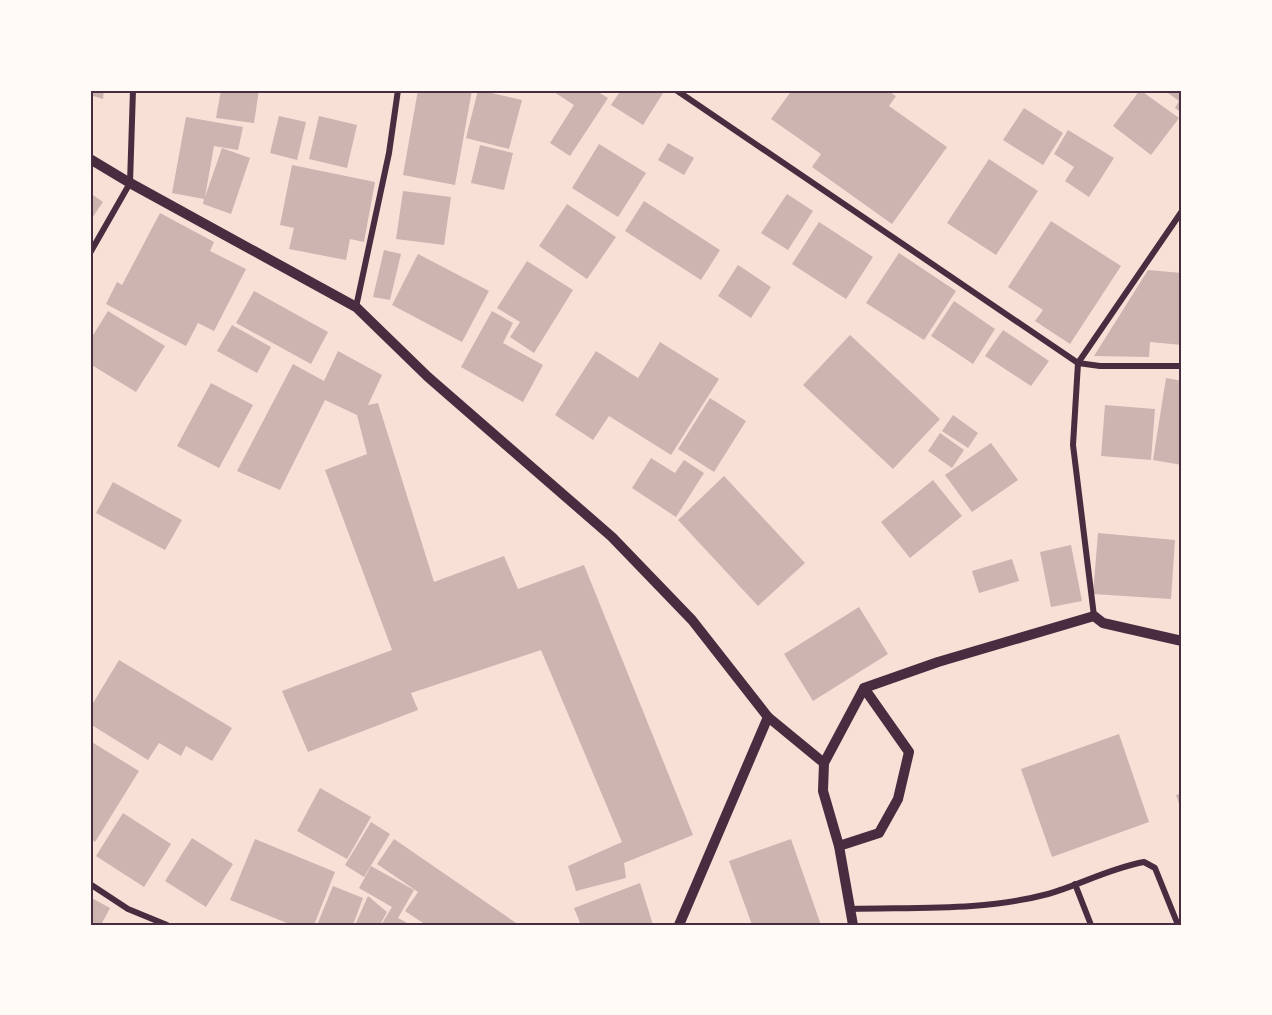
<svg xmlns="http://www.w3.org/2000/svg" width="1272" height="1015" font-family="'Roboto Condensed',sans-serif">
	<style>
		.building { fill: #ccb4b1 }
		.lines { fill: none; stroke-linecap: round; stroke-linejoin: round }
		.minor { stroke: #4a2c40; stroke-width: 6 }
		.tertiary { stroke: #4a2c40; stroke-width: 10 }
		.neatline { fill: none; stroke: #4a2c40; stroke-width: 2 }
	</style>
	<rect width="100%" height="100%" fill="#f7e1d7"/>
	<g class="building">
		<polygon points="90,90 104,90 103,99 90,95"/>
		<polygon points="221,90 259,90 254,123 216,118"/>
		<polygon points="418,90 472,90 455,185 403,175"/>
		<polygon points="478,90 522,100 509,149 466,138"/>
		<polygon points="551,90 595,90 608,98 570,156 550,143 574,105"/>
		<polygon points="621,90 658,90 663,93 643,125 611,105"/>
		<polygon points="792,90 864,90 869,93 871,90 887,90 896,96 889,106 947,147 892,224 812,167 821,154 771,119"/>
		<polygon points="1140,90 1179,118 1151,155 1113,126"/>
		<polygon points="1164,90 1182,90 1182,113 1175,108 1179,101"/>
		<polygon points="1024,108 1063,133 1043,165 1003,140"/>
		<polygon points="279,116 306,122 297,160 270,153"/>
		<polygon points="319,116 357,125 347,168 309,159"/>
		<polygon points="186,117 243,127 238,150 214,146 205,197 222,148 250,158 231,214 203,204 204,199 172,193"/>
		<polygon points="1068,130 1114,158 1089,197 1065,181 1074,167 1054,154"/>
		<polygon points="668,143 694,158 684,175 658,160"/>
		<polygon points="599,144 646,173 618,217 572,188"/>
		<polygon points="480,145 513,153 504,190 471,183"/>
		<polygon points="989,159 1038,191 996,255 947,223"/>
		<polygon points="292,165 375,182 364,242 350,239 346,260 289,249 294,228 280,225"/>
		<polygon points="403,191 451,197 444,245 396,239"/>
		<polygon points="90,193 103,202 90,221"/>
		<polygon points="787,194 813,211 788,250 761,233"/>
		<polygon points="644,201 720,250 701,280 625,231"/>
		<polygon points="567,204 616,237 587,279 539,246"/>
		<polygon points="160,213 214,242 210,251 246,269 214,331 198,323 186,346 106,304 117,282 122,285"/>
		<polygon points="1051,221 1121,266 1070,344 1035,321 1043,310 1008,287"/>
		<polygon points="819,222 873,257 846,299 792,264"/>
		<polygon points="384,250 401,254 390,300 373,297"/>
		<polygon points="899,253 956,291 924,340 866,303"/>
		<polygon points="418,254 489,291 462,342 392,305"/>
		<polygon points="527,261 573,290 534,353 510,337 520,322 497,308"/>
		<polygon points="738,265 771,287 751,318 718,296"/>
		<polygon points="1148,270 1182,273 1182,345 1150,342 1149,357 1094,356"/>
		<polygon points="254,291 328,332 311,364 236,323"/>
		<polygon points="954,301 995,329 973,364 931,336"/>
		<polygon points="108,311 165,346 136,392 90,364 90,340"/>
		<polygon points="492,311 513,323 503,343 543,365 523,402 461,367"/>
		<polygon points="232,325 271,347 257,373 217,351"/>
		<polygon points="1003,330 1049,361 1031,386 985,356"/>
		<polygon points="850,335 940,419 893,469 803,385"/>
		<polygon points="660,342 719,379 671,455 609,416 593,440 555,415 596,351 638,378"/>
		<polygon points="338,351 382,375 368,405 378,403 434,582 504,556 518,589 584,565 693,835 624,863 626,878 576,891 568,866 622,842 541,650 411,693 418,710 308,752 282,691 392,650 325,470 367,454 357,415 325,400 280,490 237,471 293,364 324,381"/>
		<polygon points="1166,378 1182,381 1182,465 1153,460"/>
		<polygon points="211,383 253,405 219,468 177,446"/>
		<polygon points="710,398 746,421 714,472 678,449"/>
		<polygon points="1105,405 1155,409 1151,460 1101,456"/>
		<polygon points="953,415 978,433 968,448 942,431"/>
		<polygon points="940,433 964,450 952,468 928,451"/>
		<polygon points="991,443 1018,480 972,512 945,475"/>
		<polygon points="651,458 675,473 684,460 704,473 676,517 632,488"/>
		<polygon points="724,476 805,563 758,606 678,520"/>
		<polygon points="933,480 962,516 910,558 881,522"/>
		<polygon points="113,482 182,520 165,550 96,513"/>
		<polygon points="1098,533 1175,540 1171,599 1093,594"/>
		<polygon points="1071,545 1082,601 1051,607 1040,552"/>
		<polygon points="1012,559 1019,581 979,593 972,571"/>
		<polygon points="859,607 888,654 813,701 784,654"/>
		<polygon points="119,660 232,728 212,761 186,746 181,756 159,743 148,760 90,724 90,708"/>
		<polygon points="1119,734 1149,822 1052,857 1021,769"/>
		<polygon points="90,741 139,771 95,842 90,838"/>
		<polygon points="320,788 371,817 347,859 297,831"/>
		<polygon points="1182,793 1182,812 1176,795"/>
		<polygon points="123,813 171,844 144,887 96,856"/>
		<polygon points="371,822 390,834 364,877 345,865"/>
		<polygon points="192,838 233,864 206,907 165,881"/>
		<polygon points="255,839 335,872 314,925 292,925 230,900"/>
		<polygon points="394,839 519,925 426,925 405,911 418,892 377,864"/>
		<polygon points="791,839 821,925 752,925 729,861"/>
		<polygon points="371,866 414,890 398,918 411,925 381,925 392,907 359,888"/>
		<polygon points="640,883 653,925 581,925 574,908"/>
		<polygon points="333,886 363,898 353,925 317,925"/>
		<polygon points="368,896 387,912 380,925 355,925"/>
		<polygon points="90,897 110,908 101,925 90,925"/>
	</g>
	<g class="lines">
		<g class="minor">
			<polyline points="676,90 1078,363 1100,366 1182,366"/>
			<polyline points="90,253 130,183 133,90"/>
			<polyline points="356,307 389,153 398,90"/>
			<polyline points="1094,616 1073,445 1078,363 1182,211"/>
			<polyline points="90,884 128,909 167,925"/>
			<polyline points="1075,884 1091,925"/>
			<path d="M850,909C916,907 984,911 1048,894C1080,885 1110,868 1144,862L1155,868L1178,925"/>
		</g>
		<g class="tertiary">
			<polyline points="90,159 130,183 356,307 428,377 612,537 692,620 768,717 824,763"/>
			<polygon points="864,688 909,752 898,799 879,833 839,846 823,791 824,763"/>
			<polyline points="864,688 938,662 1094,616 1103,623 1182,641"/>
			<polyline points="839,846 853,925"/>
			<polyline points="679,925 768,717"/>
		</g>
	</g>
	<rect width="1272" height="1015" fill="none" stroke="#fffaf5" stroke-width="183"/>
	<rect x="92" y="92" width="1088" height="832" class="neatline"/>
</svg>
